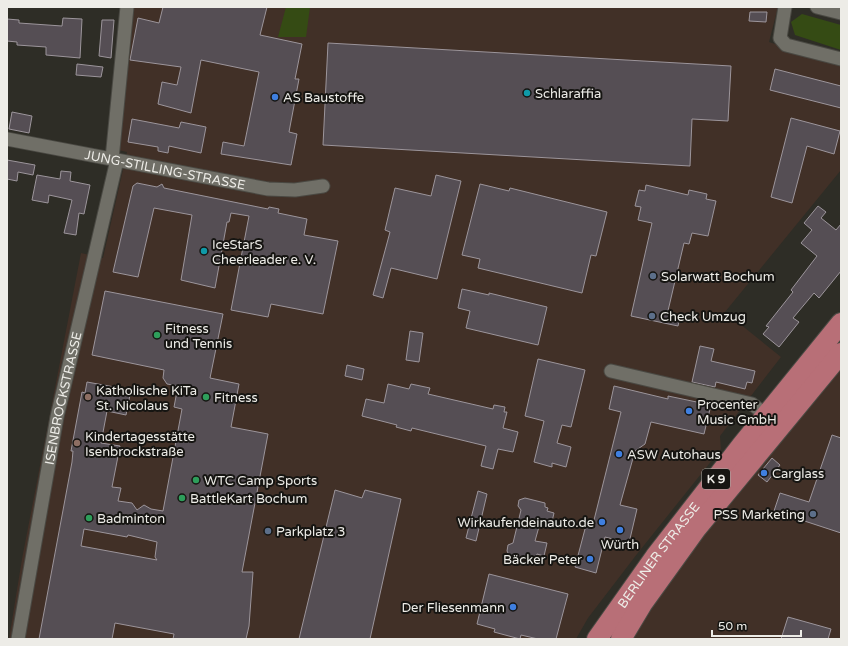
<svg xmlns="http://www.w3.org/2000/svg" width="848" height="646" font-family="'Varela Round',sans-serif">
	<style>
		.industrial { fill: #413027 }
		.green { fill: #354b14 }
		.building { fill: #554e54; stroke: #9c959b; fill-rule: evenodd }
		.lines { fill: none; stroke-linecap: round; stroke-linejoin: round }
		.street-casing { stroke: #4a4943; stroke-width: 15 }
		.primary-casing { stroke: #4a4943; stroke-width: 22 }
		.street { stroke: #706f67; stroke-width: 13 }
		.primary { stroke: #b86f77; stroke-width: 20 }
		.culture-dot { fill: #0f9aa8; stroke: #161512; stroke-width: 1.5 }
		.shop-dot { fill: #3f7fe0; stroke: #161512; stroke-width: 1.5 }
		.service-dot { fill: #5c6f8a; stroke: #161512; stroke-width: 1.5 }
		.leisure-dot { fill: #2e9e5b; stroke: #161512; stroke-width: 1.5 }
		.education-dot { fill: #8d6e63; stroke: #161512; stroke-width: 1.5 }
		.labels { text-anchor: middle; stroke-width: 4; stroke-linejoin: round; paint-order: stroke }
		.shield { fill: #161512; stroke: #acaca7; stroke-width: 1 }
		.shield-label { font-size: 12px; font-weight: bold; fill: #edece7 }
		.poi-label { font-size: 13px; fill: #edece7; stroke: #161512; text-anchor: start }
		.street-label { font-size: 13px; fill: #edece7; stroke: #161512 }
	</style>
	<rect width="100%" height="100%" fill="#2e2d26"/>
	<g class="industrial">
		<polygon points="133,7 778,7 769,42 841,66 841,170 725,312 781,357 720,436 721,449 637,554 588,618 576,639 9,639 22,559 81,253 103,258 127,152 118,150"/>
		<polygon points="841,363 841,639 630,639 689,549"/>
	</g>
	<g class="green">
		<polygon points="286,7 310,7 306,37 278,37"/>
		<polygon points="802,14 841,25 841,50 795,35 791,22"/>
	</g>
	<g class="building">
		<polygon points="163,7 267,7 260,35 302,44 295,79 299,79 289,132 297,134 291,165 221,154 223,142 244,146 259,72 201,60 191,113 158,104 162,82 177,85 181,67 130,60 138,18 159,23"/>
		<polygon points="750,12 767,12 766,22 749,21"/>
		<polygon points="63,18 82,19 80,58 46,55 46,47 17,45 17,42 7,41 7,19 19,20 19,23 62,26"/>
		<polygon points="102,20 114,20 111,58 99,56"/>
		<polygon points="328,43 731,66 728,121 692,119 690,166 323,145"/>
		<polygon points="77,64 103,67 101,77 76,75"/>
		<polygon points="775,69 841,86 841,108 770,90"/>
		<polygon points="12,112 32,116 29,133 9,129"/>
		<polygon points="791,118 840,131 834,154 807,146 792,203 771,197"/>
		<polygon points="132,119 179,128 181,122 206,127 201,153 169,146 168,153 158,151 158,147 128,142"/>
		<polygon points="7,160 35,165 33,175 18,172 17,181 7,179"/>
		<polygon points="61,171 71,172 70,181 90,185 84,214 79,213 76,235 64,233 72,200 49,195 48,203 32,200 37,175 60,179"/>
		<polygon points="436,175 461,181 437,279 391,268 383,298 373,295 390,232 385,230 395,188 431,196"/>
		<polygon points="137,183 157,187 162,184 164,188 268,209 269,207 279,209 278,213 307,219 304,235 338,241 323,314 271,304 268,317 231,310 249,216 231,213 229,222 227,222 215,288 181,280 192,215 154,208 138,277 113,272 133,186"/>
		<polygon points="480,184 509,191 510,188 607,212 596,256 591,255 582,293 478,268 480,259 462,255"/>
		<polygon points="646,185 688,195 689,190 707,194 706,199 716,201 708,236 692,233 689,244 684,243 667,315 680,317 678,326 631,316 652,223 638,220 641,207 635,206 639,190 645,191"/>
		<polygon points="818,206 826,212 821,218 836,230 841,224 841,271 819,298 814,293 793,318 799,322 779,347 763,334 769,327 766,326 793,292 791,290 817,256 801,243 812,230 804,223"/>
		<polygon points="462,289 489,295 489,293 547,307 538,345 466,328 470,311 458,308"/>
		<path d="M105,291L223,314L210,378L239,384L231,427L268,434L242,572H253L249,626L246,639H173L174,634L115,623L112,639H39L72,462L73,451H71L82,392L85,393L87,382L131,390L126,415L107,411L101,443L120,446L112,487L121,488L118,501L132,503L137,510L144,505L151,509L163,511L182,409L174,407L178,386L167,384L163,378L164,370L92,355ZM84,529L127,537L128,535L157,542L155,557L157,560L81,546Z"/>
		<polygon points="410,331 423,333 419,362 406,360"/>
		<polygon points="700,346 714,349 711,361 755,371 752,383 747,382 745,389 716,382 715,387 692,382"/>
		<polygon points="538,359 585,370 571,427 562,425 557,443 571,447 566,467 552,463 552,467 534,462 544,421 525,416"/>
		<polygon points="347,365 364,369 362,380 345,376"/>
		<polygon points="388,384 409,389 411,384 430,388 428,394 493,409 494,405 505,407 504,412 507,412 503,428 518,432 513,452 498,449 493,469 481,466 486,446 412,428 411,431 396,427 397,425 362,416 366,399 384,403"/>
		<polygon points="614,386 668,399 668,396 711,405 704,434 651,422 645,444 635,451 620,505 637,509 629,543 605,537 596,573 575,567 585,529 593,524 621,412 609,409"/>
		<polygon points="832,435 841,438 841,533 774,511 780,493 809,502"/>
		<polygon points="772,458 780,465 767,482 758,475"/>
		<polygon points="335,490 362,498 365,490 401,499 370,639 299,639"/>
		<polygon points="478,491 487,494 476,541 466,538"/>
		<polygon points="525,498 545,503 545,507 548,508 547,511 554,513 551,526 540,523 535,541 547,543 544,556 537,554 536,558 532,557 531,560 509,555 507,551 508,545 513,543 521,510 518,506 519,500"/>
		<polygon points="489,574 568,594 556,639 538,639 521,635 520,639 494,632 495,629 477,624"/>
		<polygon points="788,617 831,629 828,639 781,639"/>
	</g>
	<g class="lines">
		<defs>
			<g id="street">
				<polyline points="785,7 780,38 786,45 841,59"/>
				<polyline points="817,7 841,13"/>
				<path id="s1" d="M7,139L268,189L295,190L323,186"/>
				<polyline points="112,159 127,7"/>
				<polyline points="611,371 752,404 767,416"/>
				<path id="s2" d="M18,639L57,417L117,160"/>
			</g>
			<g id="primary">
				<path id="s3" d="M597,639L655,557L742,445L841,323"/>
				<polyline points="621,639 642,604 696,529 841,353"/>
			</g>
		</defs>
		<use href="#street" class="street-casing"/>
		<use href="#primary" class="primary-casing"/>
		<use href="#street" class="street"/>
		<use href="#primary" class="primary"/>
	</g>
	<g class="culture-dot">
		<circle cx="527" cy="93" r="4"/>
		<circle cx="204" cy="251" r="4"/>
	</g>
	<g class="shop-dot">
		<circle cx="275" cy="97" r="4"/>
		<circle cx="689" cy="411" r="4"/>
		<circle cx="619" cy="454" r="4"/>
		<circle cx="764" cy="473" r="4"/>
		<circle cx="602" cy="522" r="4"/>
		<circle cx="620" cy="530" r="4"/>
		<circle cx="590" cy="559" r="4"/>
		<circle cx="513" cy="607" r="4"/>
	</g>
	<g class="service-dot">
		<circle cx="653" cy="276" r="4"/>
		<circle cx="652" cy="316" r="4"/>
		<circle cx="813" cy="514" r="4"/>
		<circle cx="268" cy="531" r="4"/>
	</g>
	<g class="leisure-dot">
		<circle cx="157" cy="335" r="4"/>
		<circle cx="206" cy="397" r="4"/>
		<circle cx="196" cy="480" r="4"/>
		<circle cx="182" cy="498" r="4"/>
		<circle cx="89" cy="518" r="4"/>
	</g>
	<g class="education-dot">
		<circle cx="88" cy="397" r="4"/>
		<circle cx="77" cy="443" r="4"/>
	</g>
	<g class="labels">
		<rect class="shield" x="702" y="469" width="28" height="20" rx="3"/>
		<g class="shield-label">
			<text x="716" y="483">K 9</text>
		</g>
		<g class="poi-label">
			<text x="535" y="98">Schlaraffia</text>
			<text x="283" y="102">AS Baustoffe</text>
			<text x="212" y="249">IceStarS<tspan x="212" dy="15">Cheerleader e. V.</tspan></text>
			<text x="661" y="281">Solarwatt Bochum</text>
			<text x="660" y="321">Check Umzug</text>
			<text x="165" y="333">Fitness<tspan x="165" dy="15">und Tennis</tspan></text>
			<text x="96" y="395">Katholische KiTa<tspan x="96" dy="15">St. Nicolaus</tspan></text>
			<text x="214" y="402">Fitness</text>
			<text x="697" y="409">Procenter<tspan x="697" dy="15">Music GmbH</tspan></text>
			<text x="85" y="441">Kindertagesstätte<tspan x="85" dy="15">Isenbrockstraße</tspan></text>
			<text x="627" y="459">ASW Autohaus</text>
			<text x="772" y="478">Carglass</text>
			<text x="204" y="485">WTC Camp Sports</text>
			<text x="190" y="503">BattleKart Bochum</text>
			<text x="805" y="519" text-anchor="end">PSS Marketing</text>
			<text x="97" y="523">Badminton</text>
			<text x="594" y="527" text-anchor="end">Wirkaufendeinauto.de</text>
			<text x="276" y="536">Parkplatz 3</text>
			<text x="620" y="549" text-anchor="middle">Würth</text>
			<text x="582" y="564" text-anchor="end">Bäcker Peter</text>
			<text x="505" y="612" text-anchor="end">Der Fliesenmann</text>
		</g>
		<g class="street-label">
			<text dy="5" stroke="none"><textPath href="#s1" startOffset="161">JUNG-STILLING-STRASSE</textPath></text>
			<text dy="5" stroke="none"><textPath href="#s2" startOffset="245">ISENBROCKSTRASSE</textPath></text>
			<text dy="5" stroke="none"><textPath href="#s3" startOffset="104">BERLINER STRASSE</textPath></text>
		</g>
	</g>
	<rect width="848" height="646" fill="none" stroke="#edece7" stroke-width="16"/>
	<path d="M712 630v6h89v-6" fill="none" stroke="#edece7" stroke-width="2"/>
	<text x="718" y="630" font-size="12" fill="#edece7" stroke="#161512" stroke-width="3" paint-order="stroke">50 m</text>
</svg>
